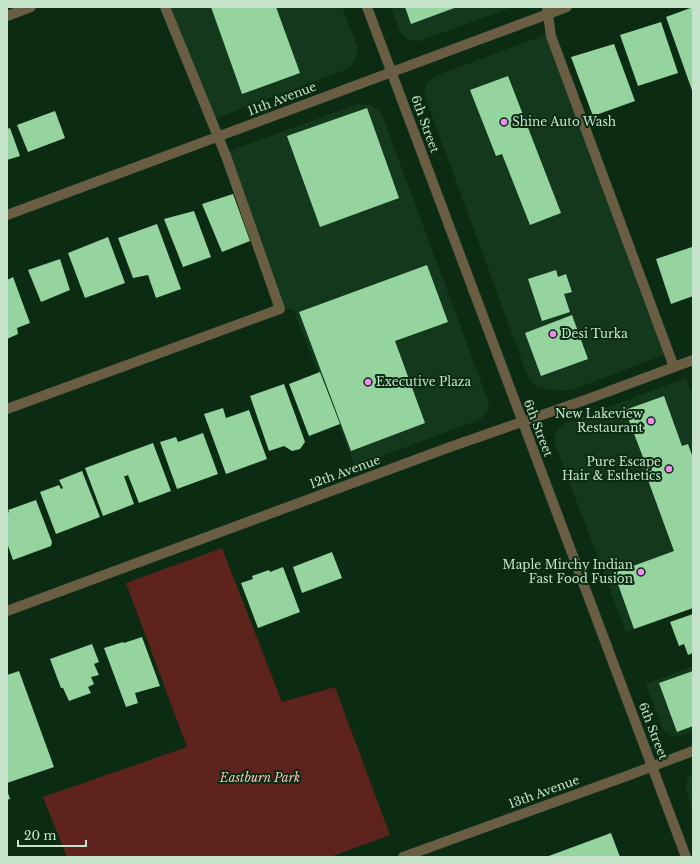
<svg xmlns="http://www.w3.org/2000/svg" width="700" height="864" font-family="'Libre Baskerville',serif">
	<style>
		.built { fill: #13381c }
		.green { fill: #5d231c }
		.building { fill: #95d49f }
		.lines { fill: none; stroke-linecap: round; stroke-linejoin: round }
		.minor { stroke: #695e44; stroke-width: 10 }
		.poi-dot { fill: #f489f0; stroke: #0b2c13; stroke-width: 1.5 }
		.labels { text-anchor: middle; stroke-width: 4; stroke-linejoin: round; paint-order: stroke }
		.street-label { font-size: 12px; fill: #c4e3c8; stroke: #0b2c13 }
		.poi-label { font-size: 12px; fill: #c4e3c8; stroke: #0b2c13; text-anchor: start }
		.park-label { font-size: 12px; font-style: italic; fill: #fabcb3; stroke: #0b2c13 }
	</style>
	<rect width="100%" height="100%" fill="#0b2c13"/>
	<g class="built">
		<polygon points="165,7 342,7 358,48 357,56 352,65 345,70 211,120"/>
		<polygon points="391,7 513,7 420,41 415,41 407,39 400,32"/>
		<polygon points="550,33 669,353 575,389 559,391 538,387 533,383 528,377 424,94 426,84 435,76"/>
		<polygon points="358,104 371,105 381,112 489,403 488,411 479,420 355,466 293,309 280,309 224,153"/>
		<polygon points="686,378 693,396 693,608 626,632 555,444 555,435 561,426 565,423"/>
		<polygon points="693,666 693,732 681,736 674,737 665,732 662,727 646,684"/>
		<polygon points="693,772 693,810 685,788 688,777"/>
	</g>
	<polygon class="green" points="222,548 282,702 335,687 390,835 330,857 67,857 43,797 187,747 126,583"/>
	<g class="building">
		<polygon points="211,7 276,7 300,73 242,94"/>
		<polygon points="405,7 457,7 411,24"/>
		<polygon points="693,7 693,93 666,17"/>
		<polygon points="661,22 678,73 638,86 620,35"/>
		<polygon points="614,44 635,101 593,116 571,57"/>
		<polygon points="508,76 561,213 530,225 502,154 496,156 470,90"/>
		<polygon points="367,108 399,198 320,227 287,136"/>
		<polygon points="55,111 65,138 28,152 17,125"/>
		<polygon points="10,128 20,156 7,160 7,129"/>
		<polygon points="233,194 250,241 222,252 202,204"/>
		<polygon points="194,211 211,257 183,267 164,219"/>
		<polygon points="157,224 181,289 156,298 148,275 133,278 118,238"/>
		<polygon points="108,237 125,283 85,298 68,253"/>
		<polygon points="692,247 693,296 671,304 656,259"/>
		<polygon points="60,259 70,290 41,302 28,270"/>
		<polygon points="427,265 448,322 395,341 425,423 351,451 299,312"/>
		<polygon points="556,270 558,277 566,274 572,292 564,294 570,312 542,321 528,279"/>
		<polygon points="13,277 30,323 17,328 18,334 7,339 7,280"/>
		<polygon points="572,315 588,359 541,376 525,333"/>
		<polygon points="320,372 340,424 309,436 289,384"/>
		<polygon points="284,384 305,442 300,449 292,451 284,446 269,451 250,396"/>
		<polygon points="664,396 682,446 688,444 693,458 693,608 634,629 614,573 674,551 641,461 644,460 625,410"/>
		<polygon points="223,408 226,418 249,410 267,459 226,474 204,414"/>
		<polygon points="203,433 218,474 177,489 160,442 176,437 178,442"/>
		<polygon points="153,443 171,491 139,503 128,475 126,476 124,476 134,504 103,516 85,468"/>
		<polygon points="82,471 100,517 56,534 40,492 59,485 61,489 63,488 59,480"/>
		<polygon points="36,500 52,542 51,546 13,560 7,543 7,513 9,512 8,510"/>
		<polygon points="332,552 342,578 302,593 293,567"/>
		<polygon points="283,567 300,612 258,628 241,583 253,579 252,576 269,570 270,572"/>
		<polygon points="693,614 693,653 688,655 684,644 679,646 670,622"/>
		<polygon points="142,637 160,686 135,693 138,703 126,707 104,648 123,642 124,643"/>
		<polygon points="92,644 99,662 94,664 99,675 91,677 94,684 88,687 91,693 69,701 63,688 61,688 50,659"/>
		<polygon points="19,671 54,767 7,783 7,675"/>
		<polygon points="693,671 693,726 677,732 659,683"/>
		<polygon points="7,790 10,799 7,800"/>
		<polygon points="611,833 620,857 546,857"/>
	</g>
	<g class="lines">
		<g class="minor">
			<polyline points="367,7 686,857"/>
			<polyline points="547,7 551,36 674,367"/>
			<polyline points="7,16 31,7"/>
			<polyline points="7,215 567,7"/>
			<polyline points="7,409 280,309 226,156 165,7"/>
			<polyline points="7,611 450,447 588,399 693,360"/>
			<polyline points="403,857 624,777 693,751"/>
		</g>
	</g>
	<g class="poi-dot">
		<circle cx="504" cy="122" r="4"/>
		<circle cx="553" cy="334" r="4"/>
		<circle cx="368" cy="382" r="4"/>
		<circle cx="651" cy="421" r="4"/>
		<circle cx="669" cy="469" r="4"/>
		<circle cx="641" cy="572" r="4"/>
	</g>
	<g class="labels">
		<g class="street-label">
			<text transform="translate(282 99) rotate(-21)" y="4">11th Avenue</text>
			<text transform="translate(425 124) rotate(70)" y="4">6th Street</text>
			<text transform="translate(538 428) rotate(69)" y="4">6th Street</text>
			<text transform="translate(345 472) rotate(-20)" y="4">12th Avenue</text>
			<text transform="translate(653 731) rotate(69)" y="4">6th Street</text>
			<text transform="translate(544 792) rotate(-20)" y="4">13th Avenue</text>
		</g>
		<g class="poi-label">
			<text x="512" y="126">Shine Auto Wash</text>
			<text x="561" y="338">Desi Turka</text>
			<text x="376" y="386">Executive Plaza</text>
			<text x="643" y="418" text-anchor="end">New Lakeview<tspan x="643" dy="14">Restaurant</tspan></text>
			<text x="661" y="466" text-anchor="end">Pure Escape<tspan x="661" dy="14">Hair &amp; Esthetics</tspan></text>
			<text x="633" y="569" text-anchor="end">Maple Mirchy Indian<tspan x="633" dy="14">Fast Food Fusion</tspan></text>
		</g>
		<g class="park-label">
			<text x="260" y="782">Eastburn Park</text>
		</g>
	</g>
	<rect width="700" height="864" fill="none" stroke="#c4e3c8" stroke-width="16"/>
	<path d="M18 840v6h68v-6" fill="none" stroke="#c4e3c8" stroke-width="2"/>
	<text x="24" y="840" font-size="12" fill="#c4e3c8" stroke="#0b2c13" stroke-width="3" paint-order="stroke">20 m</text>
</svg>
